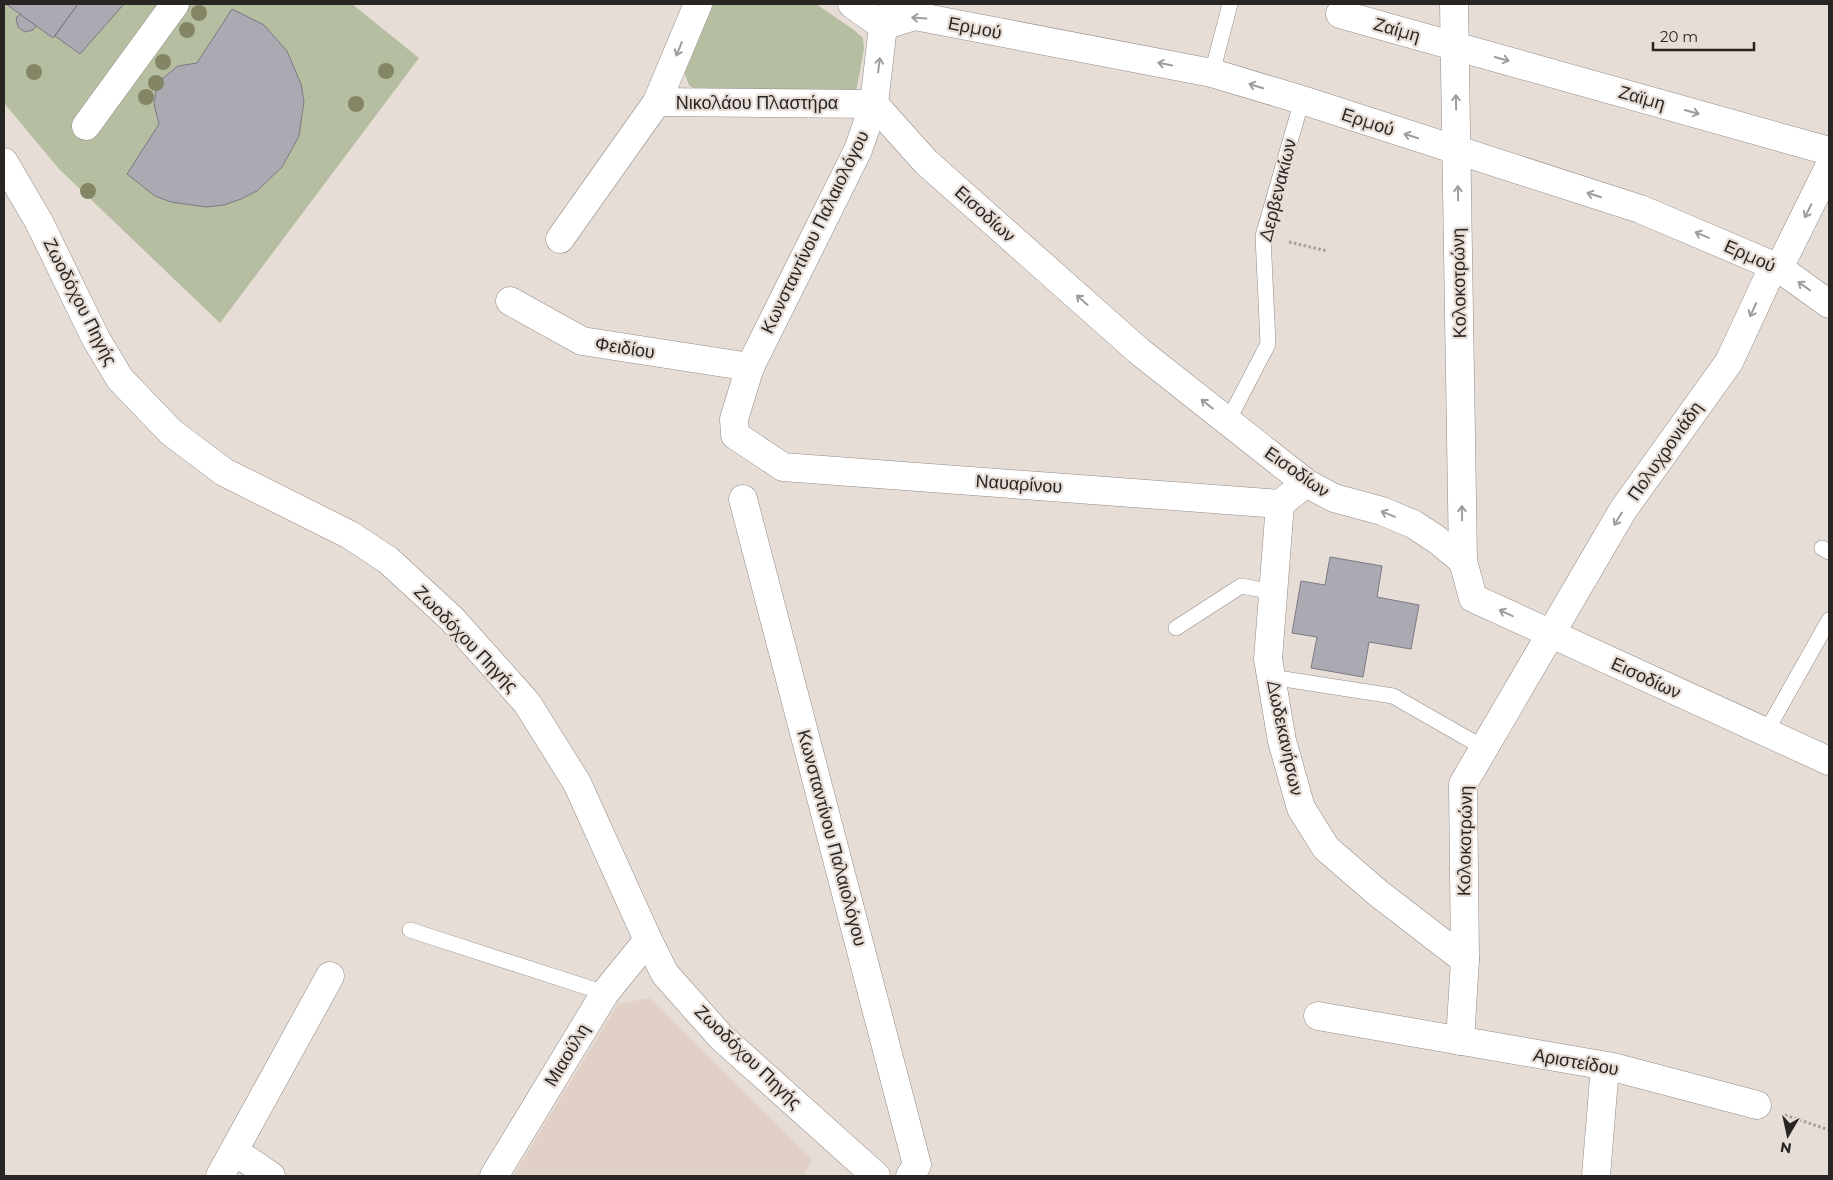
<svg xmlns="http://www.w3.org/2000/svg" width="1833" height="1180" font-family="Montserrat,sans-serif">
	<style>
		.built { fill: #e1d0c6 }
		.green { fill: #b6bea1 }
		.building { fill: #aba9b2; stroke: #7b7982 }
		.lines { fill: none; stroke-linecap: round; stroke-linejoin: round }
		.lane-casing { stroke: #948b86; stroke-width: 16 }
		.street-casing { stroke: #948b86; stroke-width: 29 }
		.secondary-casing { stroke: #948b86; stroke-width: 29 }
		.path { stroke: #a69e99; stroke-width: 3; stroke-dasharray: 2.5 2.5; stroke-linecap: butt }
		.lane { stroke: #fff; stroke-width: 15 }
		.street { stroke: #fff; stroke-width: 28 }
		.secondary { stroke: #fff; stroke-width: 28 }
		.tree { fill: #838565 }
		.oneway { stroke: #9e9d9c }
		.labels { text-anchor: middle; stroke-width: 4.5; stroke-linejoin: round; paint-order: stroke }
		.street-label { font-size: 18px; fill: #282523; stroke: #e7ddd7 }
	</style>
	<rect width="100%" height="100%" fill="#e7ddd7"/>
	<polygon class="built" points="649,998 812,1159 803,1176 513,1176 618,1004"/>
	<g class="green">
		<polygon points="4,4 352,4 419,58 220,323 59,169 4,103"/>
		<polygon points="707,4 816,4 854,30 863,38 864,49 856,92 696,90 689,85 684,72"/>
	</g>
	<g class="building">
		<polygon points="6,4 78,4 53,38"/>
		<polygon points="78,4 124,4 80,54 55,36"/>
		<polygon points="232,9 264,25 287,51 301,84 304,101 299,136 282,167 257,191 241,199 224,205 206,207 171,202 155,196 127,174 159,124 154,104 156,91 162,79 178,66 197,63"/>
		<polygon points="20,14 36,26 33,30 25,32 18,27 16,18"/>
		<polygon points="1330,557 1382,566 1377,597 1419,605 1411,649 1369,642 1363,677 1311,668 1317,637 1292,633 1301,581 1325,585"/>
	</g>
	<g class="lines">
		<defs>
			<g id="lane">
				<polyline points="1212,73 1230,4"/>
				<polyline points="1228,421 1268,344 1263,236 1302,100"/>
				<polyline points="1822,548 1829,552"/>
				<polyline points="1176,628 1241,586 1274,592"/>
				<polyline points="1271,677 1393,696 1484,748"/>
				<polyline points="1766,732 1829,620"/>
				<polyline points="410,930 605,993"/>
			</g>
			<g id="street">
				<polyline points="698,4 657,102 874,104"/>
				<polyline points="896,4 883,26 874,104 858,150 750,367 734,419 735,435 783,467 1280,504 1306,483"/>
				<polyline points="1454,4 1463,561"/>
				<polyline points="1340,14 1829,151"/>
				<polyline points="874,104 926,162 1140,352 1306,483 1334,498 1382,511 1413,524 1436,539 1463,561 1473,598 1829,761"/>
				<polyline points="86,126 175,4"/>
				<polyline points="560,239 657,102"/>
				<polyline points="1779,268 1829,167"/>
				<polyline points="510,301 582,341 750,367"/>
				<polyline points="743,499 917,1165 910,1176"/>
				<polyline points="1280,504 1268,659 1282,741 1301,808 1326,848 1378,893 1465,960"/>
				<polyline points="1318,1016 1613,1067 1757,1105"/>
				<polyline points="1460,1041 1465,960 1463,784 1623,510 1729,362 1774,265"/>
				<polyline points="234,1151 271,1176"/>
				<polyline points="220,1176 330,976"/>
				<polyline points="1596,1176 1605,1066"/>
			</g>
			<g id="secondary">
				<polyline points="852,4 883,26 915,16 1212,73 1302,100 1640,209 1779,268 1829,304"/>
				<polyline points="4,162 39,222 96,339 120,379 171,432 224,472 350,535 388,560 452,619 527,703 577,783 648,940 665,974 721,1037 876,1176"/>
				<polyline points="494,1176 605,993 648,940"/>
			</g>
		</defs>
		<use href="#lane" class="lane-casing"/>
		<use href="#street" class="street-casing"/>
		<use href="#secondary" class="secondary-casing"/>
		<g class="path">
			<polyline points="1289,242 1327,251"/>
			<polyline points="1785,1115 1829,1130"/>
		</g>
		<use href="#lane" class="lane"/>
		<use href="#street" class="street"/>
		<use href="#secondary" class="secondary"/>
	</g>
	<g class="tree">
		<circle cx="199" cy="13" r="8"/>
		<circle cx="187" cy="30" r="8"/>
		<circle cx="163" cy="62" r="8"/>
		<circle cx="386" cy="71" r="8"/>
		<circle cx="34" cy="72" r="8"/>
		<circle cx="156" cy="83" r="8"/>
		<circle cx="146" cy="97" r="8"/>
		<circle cx="356" cy="104" r="8"/>
		<circle cx="88" cy="191" r="8"/>
	</g>
	<defs><path id="oneway-shaft" d="M-6 0H5M1.5-3L5.5 0L1.5 3" fill="none" stroke-width="1.6" stroke-linecap="round" stroke-linejoin="round" transform="scale(1.25)"/></defs>
	<g class="oneway">
		<use href="#oneway-shaft" transform="translate(919 18) rotate(-176)"/>
		<use href="#oneway-shaft" transform="translate(679 49) rotate(112)"/>
		<use href="#oneway-shaft" transform="translate(1502 59) rotate(16)"/>
		<use href="#oneway-shaft" transform="translate(1165 64) rotate(-169)"/>
		<use href="#oneway-shaft" transform="translate(879 65) rotate(-83)"/>
		<use href="#oneway-shaft" transform="translate(1256 86) rotate(-163)"/>
		<use href="#oneway-shaft" transform="translate(1456 102) rotate(-91)"/>
		<use href="#oneway-shaft" transform="translate(1692 112) rotate(16)"/>
		<use href="#oneway-shaft" transform="translate(1411 136) rotate(-162)"/>
		<use href="#oneway-shaft" transform="translate(1458 193) rotate(-91)"/>
		<use href="#oneway-shaft" transform="translate(1594 195) rotate(-162)"/>
		<use href="#oneway-shaft" transform="translate(1808 211) rotate(116)"/>
		<use href="#oneway-shaft" transform="translate(1702 235) rotate(-157)"/>
		<use href="#oneway-shaft" transform="translate(1804 286) rotate(-144)"/>
		<use href="#oneway-shaft" transform="translate(1082 300) rotate(-138)"/>
		<use href="#oneway-shaft" transform="translate(1753 310) rotate(115)"/>
		<use href="#oneway-shaft" transform="translate(1207 404) rotate(-142)"/>
		<use href="#oneway-shaft" transform="translate(1462 513) rotate(-91)"/>
		<use href="#oneway-shaft" transform="translate(1388 514) rotate(-158)"/>
		<use href="#oneway-shaft" transform="translate(1618 519) rotate(121)"/>
		<use href="#oneway-shaft" transform="translate(1506 613) rotate(-155)"/>
	</g>
	<g class="labels">
		<g class="street-label">
			<text transform="translate(975 28) rotate(11)" y="6">Ερμού</text>
			<text transform="translate(1397 30) rotate(16)" y="6">Ζαίμη</text>
			<text transform="translate(1642 98) rotate(16)" y="6">Ζαϊμη</text>
			<text x="757" y="109">Νικολάου Πλαστήρα</text>
			<text transform="translate(1368 122) rotate(18)" y="6">Ερμού</text>
			<text transform="translate(1278 190) rotate(-76)" y="6">Δερβενακίων</text>
			<text transform="translate(985 214) rotate(42)" y="6">Εισοδίων</text>
			<text transform="translate(815 232) rotate(-64)" y="6">Κωνσταντίνου Παλαιολόγου</text>
			<text transform="translate(1750 256) rotate(24)" y="6">Ερμού</text>
			<text transform="translate(1459 283) rotate(-91)" y="6">Κολοκοτρώνη</text>
			<text transform="translate(80 302) rotate(63)" y="6">Ζωοδόχου Πηγής</text>
			<text transform="translate(625 348) rotate(9)" y="6">Φειδίου</text>
			<text transform="translate(1665 451) rotate(-55)" y="6">Πολυχρονιάδη</text>
			<text transform="translate(1297 472) rotate(35)" y="6">Εισοδίων</text>
			<text transform="translate(1019 484) rotate(4)" y="6">Ναυαρίνου</text>
			<text transform="translate(466 639) rotate(46)" y="6">Ζωοδόχου Πηγής</text>
			<text transform="translate(1646 678) rotate(25)" y="6">Εισοδίων</text>
			<text transform="translate(1285 738) rotate(78)" y="6">Δωδεκανήσων</text>
			<text transform="translate(832 838) rotate(75)" y="6">Κωνσταντίνου Παλαιολόγου</text>
			<text transform="translate(1465 841) rotate(-89)" y="6">Κολοκοτρώνη</text>
			<text transform="translate(567 1055) rotate(-59)" y="6">Μιαούλη</text>
			<text transform="translate(748 1057) rotate(44)" y="6">Ζωοδόχου Πηγής</text>
			<text transform="translate(1576 1062) rotate(10)" y="6">Αριστείδου</text>
		</g>
	</g>
	<rect width="1833" height="1180" fill="none" stroke="#282523" stroke-width="10"/>
	<g transform="translate(1788 1135) rotate(189)" stroke="#e7ddd7" stroke-width="4" paint-order="stroke">
	<path d="M0-4L9 19L0 12L-9 19Z" fill="#282523"/>
	<text y="-8" font-size="14" font-weight="bold" text-anchor="middle" fill="#282523">N</text>
	</g>
	<path d="M1653 42v8h101v-8" fill="none" stroke="#282523" stroke-width="2.5"/>
	<text x="1660" y="42" font-size="15" fill="#282523" stroke="#e7ddd7" stroke-width="4" paint-order="stroke">20 m</text>
</svg>
